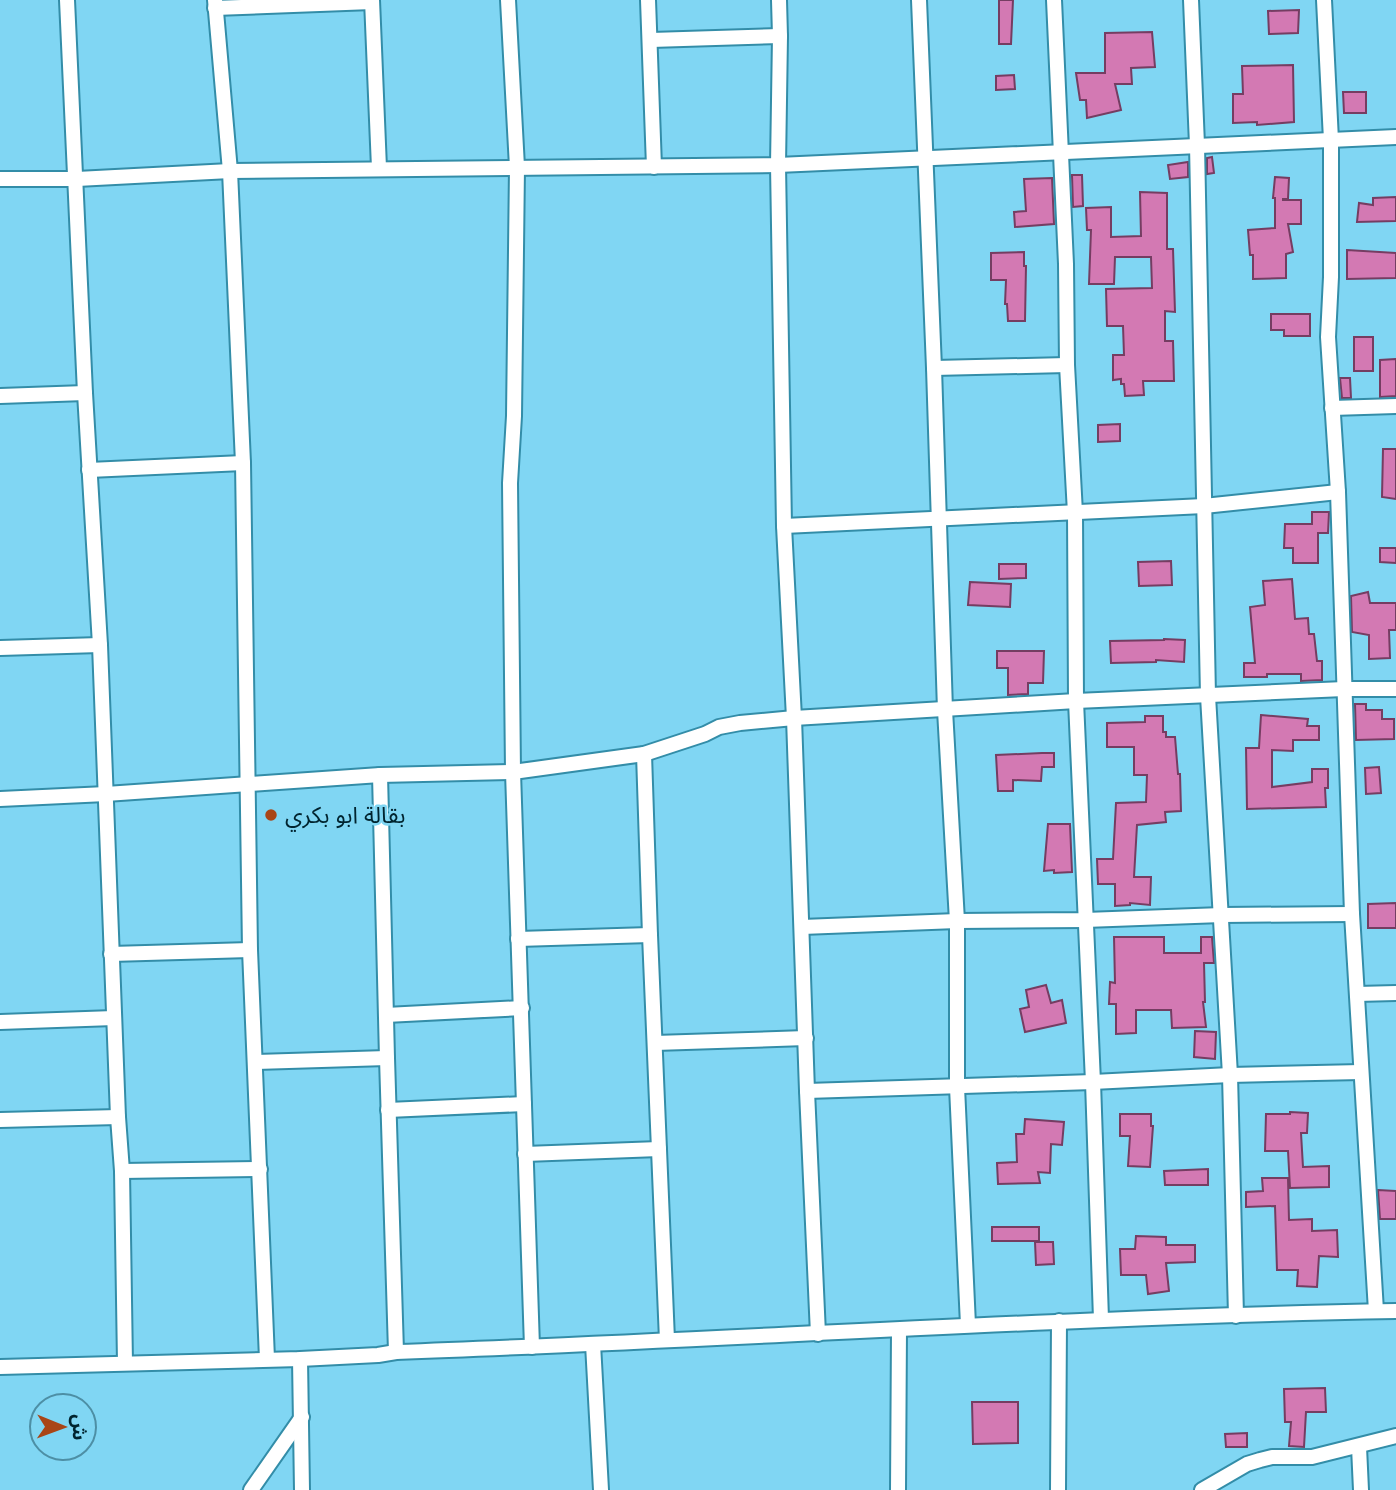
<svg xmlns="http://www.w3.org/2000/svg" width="1396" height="1490" font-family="'Varela Round','Noto Sans Arabic',sans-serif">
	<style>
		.building { fill: #d379b3; stroke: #753d62; stroke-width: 2 }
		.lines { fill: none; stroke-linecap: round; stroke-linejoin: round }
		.street-casing { stroke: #338da8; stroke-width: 18 }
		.street { stroke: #fff; stroke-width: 14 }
		.poi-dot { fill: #a94516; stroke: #80d6f3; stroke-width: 2.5 }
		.labels { text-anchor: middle; stroke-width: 5; stroke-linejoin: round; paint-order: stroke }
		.poi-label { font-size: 23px; fill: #00242f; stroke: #80d6f3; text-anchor: start }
	</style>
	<rect width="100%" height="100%" fill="#80d6f3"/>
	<g class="building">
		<polygon points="999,0 1013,0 1011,44 999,44"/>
		<polygon points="1299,10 1298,33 1269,34 1268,11"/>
		<polygon points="1152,32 1155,67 1131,68 1132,84 1115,84 1121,110 1087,118 1086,100 1080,100 1076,73 1105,73 1105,33"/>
		<polygon points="1293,65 1294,122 1257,125 1257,122 1233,123 1233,94 1243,94 1242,66"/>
		<polygon points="1014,75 1015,89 996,90 996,76"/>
		<polygon points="1343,92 1366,92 1366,113 1344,113"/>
		<polygon points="1212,157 1214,173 1207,174 1207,158"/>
		<polygon points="1188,162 1188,177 1170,179 1168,165"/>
		<polygon points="1072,175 1082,175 1083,206 1073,207"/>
		<polygon points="1275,177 1289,178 1288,199 1283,199 1283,200 1301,200 1301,224 1288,224 1293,252 1286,254 1286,278 1253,279 1253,255 1250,255 1248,230 1275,228 1275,198 1273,198"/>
		<polygon points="1052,178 1054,224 1015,227 1014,212 1026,211 1024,179"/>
		<polygon points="1140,192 1167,193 1167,249 1173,249 1175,312 1165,311 1165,341 1173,341 1174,381 1143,381 1144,395 1125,396 1124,384 1121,384 1121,379 1113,380 1113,355 1124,355 1123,326 1107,326 1106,289 1152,288 1151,257 1115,257 1114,284 1089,284 1091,230 1087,230 1086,208 1111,207 1111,237 1141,236"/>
		<polygon points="1396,197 1396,221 1357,222 1359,203 1373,205 1373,198"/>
		<polygon points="1347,250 1396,253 1396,278 1347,279"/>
		<polygon points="1024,252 1024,266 1026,266 1025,321 1008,321 1007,304 1005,304 1006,280 991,280 991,253"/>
		<polygon points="1271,314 1310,314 1310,336 1284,336 1284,330 1271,330"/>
		<rect x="1354" y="337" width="19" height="34"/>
		<polygon points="1396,359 1396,396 1380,397 1380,360"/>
		<polygon points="1340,378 1350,378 1351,398 1342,398"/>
		<polygon points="1120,424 1120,441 1098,442 1098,425"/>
		<polygon points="1383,449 1396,449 1396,499 1382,497"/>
		<polygon points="1312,512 1329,512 1328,533 1318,533 1318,563 1293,563 1293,548 1284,548 1285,524 1312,524"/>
		<polygon points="1380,548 1396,548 1396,563 1380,562"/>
		<polygon points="1171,561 1172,585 1139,586 1138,562"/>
		<polygon points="999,564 1026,564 1026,578 999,579"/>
		<polygon points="1292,579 1295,619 1308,618 1309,634 1314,634 1317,661 1322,661 1322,680 1301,681 1301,674 1267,674 1267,677 1244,677 1244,663 1255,663 1250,607 1265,605 1263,581"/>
		<polygon points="970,582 1011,584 1010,607 968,605"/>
		<polygon points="1368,592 1370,603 1396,603 1396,630 1389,630 1390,658 1369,659 1369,635 1352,632 1351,596"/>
		<polygon points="1164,639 1185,640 1184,662 1156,660 1156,662 1111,663 1110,641 1164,640"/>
		<polygon points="997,651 1044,651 1043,683 1028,683 1028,694 1008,695 1008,668 997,668"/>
		<polygon points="1355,704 1366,704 1366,710 1382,710 1382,719 1394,719 1394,739 1356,740"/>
		<polygon points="1261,715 1308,719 1307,726 1319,726 1319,740 1293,740 1293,751 1272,750 1272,787 1312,782 1312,769 1328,769 1328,788 1325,788 1326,807 1247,809 1246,748 1259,748"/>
		<polygon points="1145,716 1163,716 1163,732 1166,732 1166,737 1175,737 1178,774 1180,774 1181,811 1165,812 1166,822 1137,825 1134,877 1151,877 1150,905 1130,903 1130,905 1115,906 1115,884 1098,884 1097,859 1113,859 1116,803 1146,802 1147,775 1134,775 1134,747 1107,747 1107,723 1145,722"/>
		<polygon points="1042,753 1054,753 1054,767 1042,767 1041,781 1013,780 1013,791 998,791 996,755"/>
		<polygon points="1379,767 1381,793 1366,794 1365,768"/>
		<polygon points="1048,824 1070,824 1072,872 1054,873 1054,870 1044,871"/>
		<polygon points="1396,903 1396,928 1368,928 1368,904"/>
		<polygon points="1114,937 1164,937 1164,953 1201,953 1201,937 1212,937 1214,963 1204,963 1205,1002 1203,1002 1206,1027 1172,1028 1171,1010 1136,1010 1136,1033 1116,1034 1116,1004 1109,1004 1110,982 1115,983"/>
		<polygon points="1046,985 1051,1003 1062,1000 1066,1023 1025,1032 1020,1009 1029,1007 1026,990"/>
		<polygon points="1195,1031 1216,1032 1215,1059 1194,1057"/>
		<polygon points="1290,1112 1308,1113 1307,1133 1301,1133 1303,1167 1329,1166 1329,1187 1290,1188 1288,1151 1265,1151 1266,1114 1290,1114"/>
		<polygon points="1120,1114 1151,1114 1151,1126 1153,1126 1150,1167 1128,1166 1130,1136 1120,1136"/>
		<polygon points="1025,1119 1064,1122 1062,1145 1051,1144 1050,1173 1038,1172 1040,1183 998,1184 997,1163 1017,1162 1016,1134 1024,1134"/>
		<polygon points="1208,1169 1208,1185 1165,1185 1164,1171"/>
		<polygon points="1262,1178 1288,1178 1289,1220 1312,1219 1312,1231 1337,1230 1338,1257 1319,1256 1317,1287 1297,1286 1298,1270 1277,1270 1275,1206 1246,1207 1246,1192 1263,1191"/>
		<polygon points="1378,1190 1396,1191 1396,1219 1380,1219"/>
		<rect x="992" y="1227" width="47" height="14"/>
		<polygon points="1136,1236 1166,1237 1166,1245 1195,1245 1195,1262 1166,1263 1169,1291 1148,1294 1146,1275 1121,1275 1120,1249 1135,1249"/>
		<polygon points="1035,1242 1053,1242 1054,1264 1036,1265"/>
		<polygon points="1325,1388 1326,1412 1306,1412 1304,1447 1289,1446 1291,1422 1285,1422 1284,1389"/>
		<polygon points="972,1402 1018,1402 1018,1443 973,1444"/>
		<polygon points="1247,1433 1247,1447 1226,1447 1225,1434"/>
	</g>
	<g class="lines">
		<defs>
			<g id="street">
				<polyline points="67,0 85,393 100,645 118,1117 122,1171 125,1363"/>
				<polyline points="215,0 230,171 243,463 250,950 267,1359"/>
				<polyline points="372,0 379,168"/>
				<polyline points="508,0 517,167 514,416 510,483 513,772 532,1347"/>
				<polyline points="648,0 654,167"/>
				<polyline points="779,0 780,36 778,165 784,526 794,718 807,1091 818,1334"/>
				<polyline points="919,0 934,368 945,710 957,921 957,1087 968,1325"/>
				<polyline points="1054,0 1066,264 1067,365 1075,513 1076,701 1093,1082 1101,1319"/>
				<polyline points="1191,0 1197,145 1208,696 1230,1075 1236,1316"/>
				<polyline points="1324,0 1331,140 1331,277 1328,337 1338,492 1352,914 1376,1311"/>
				<polyline points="215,8 372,2"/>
				<polyline points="651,40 780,36"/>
				<polyline points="0,179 77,179 230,171 778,165 1396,137"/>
				<polyline points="934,368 1067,365"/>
				<polyline points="0,396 85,393"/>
				<polyline points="1332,408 1396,406"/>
				<polyline points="89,470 243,463"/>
				<polyline points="784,526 1204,506 1338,492"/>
				<polyline points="0,648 100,645"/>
				<polyline points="644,754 650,935 667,1340"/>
				<polyline points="380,775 387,1058 396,1352"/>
				<polyline points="0,799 106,794 380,775 513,772 644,754 705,734 719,727 740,723 794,718 1076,701 1344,689 1396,689"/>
				<polyline points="802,927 957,921 1085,920 1222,915 1352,914"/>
				<polyline points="518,939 650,935"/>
				<polyline points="111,954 250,950"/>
				<polyline points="1357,994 1396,993"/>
				<polyline points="386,1015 522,1008"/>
				<polyline points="0,1022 114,1018"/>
				<polyline points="655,1043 806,1038"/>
				<polyline points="256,1062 387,1058"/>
				<polyline points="807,1091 1093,1082 1230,1075 1361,1072"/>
				<polyline points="388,1110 524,1104"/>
				<polyline points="0,1120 118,1117"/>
				<polyline points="525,1154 659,1149"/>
				<polyline points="122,1171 260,1169"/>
				<polyline points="593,1344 601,1490"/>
				<polyline points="300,1359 302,1490"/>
				<path d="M0,1367L300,1359L378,1355L396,1352C729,1340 1062,1317 1396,1311"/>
				<polyline points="1359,1447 1361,1490"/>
				<polyline points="251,1490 302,1417"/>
				<polyline points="898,1490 899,1330"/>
				<polyline points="1058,1490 1059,1321"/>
				<polyline points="1202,1490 1247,1464 1260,1460 1272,1457 1312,1457 1396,1436"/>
			</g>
		</defs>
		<use href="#street" class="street-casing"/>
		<use href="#street" class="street"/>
	</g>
	<circle class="poi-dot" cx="271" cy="815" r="7"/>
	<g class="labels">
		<g class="poi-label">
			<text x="285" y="823">بقالة ابو بكري</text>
		</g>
	</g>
	<g transform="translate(63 1427) rotate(91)"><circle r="33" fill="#80d6f3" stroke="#4d8fa5" stroke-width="2"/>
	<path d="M0-5L12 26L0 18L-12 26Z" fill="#a94516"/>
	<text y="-10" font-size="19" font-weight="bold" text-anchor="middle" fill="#00242f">ش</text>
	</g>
</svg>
